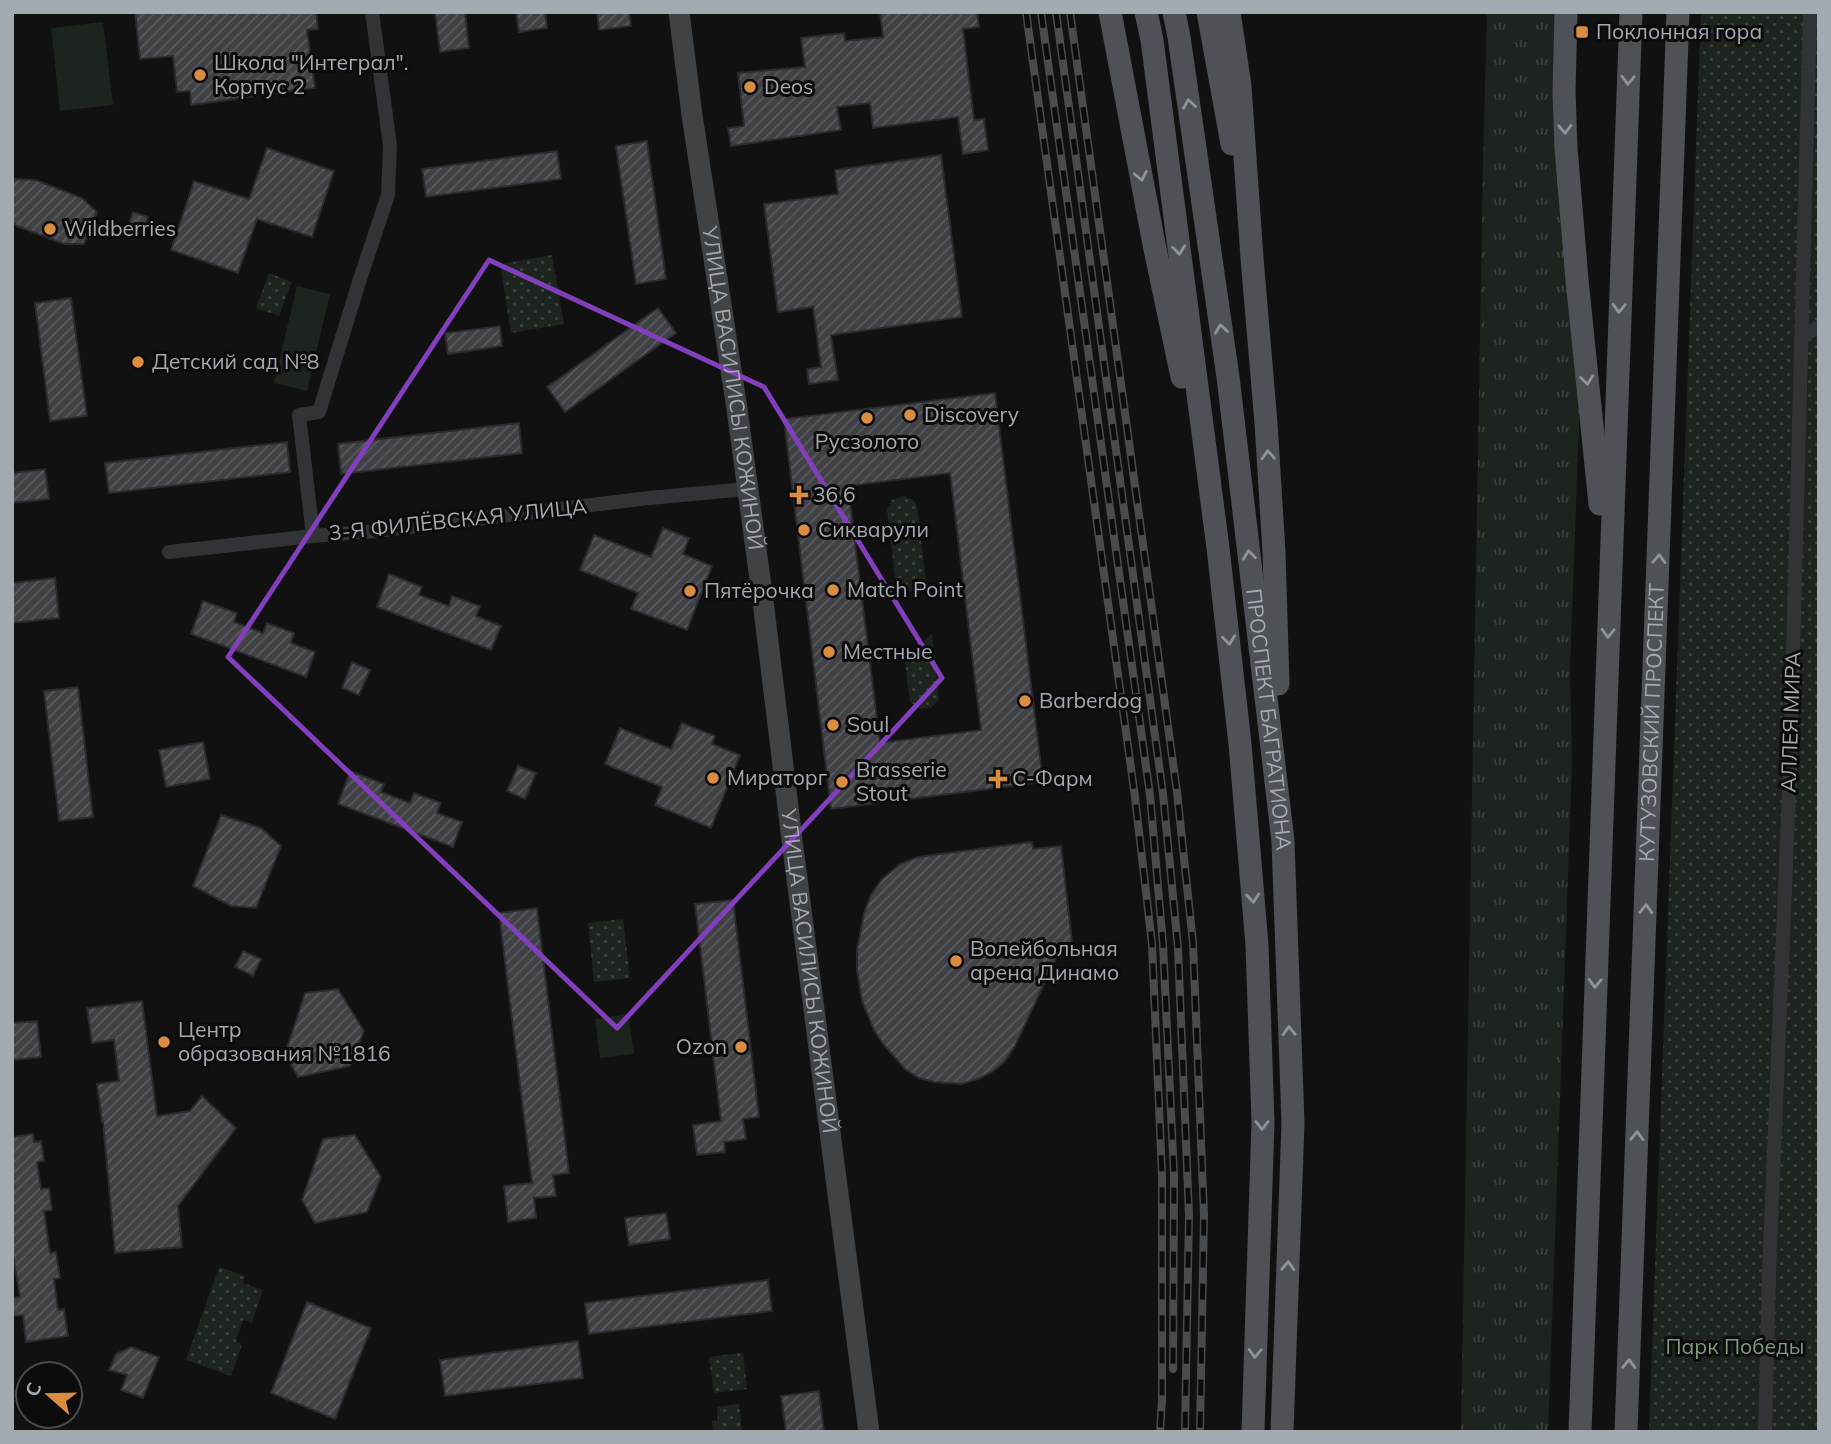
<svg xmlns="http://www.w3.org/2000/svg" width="1831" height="1444" font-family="Mulish,sans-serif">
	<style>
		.grass { fill: url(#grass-tufts) }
		.park { fill: url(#park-dots) }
		.garden { fill: #1d241d }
		.building { fill: url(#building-hatch); stroke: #2b2b2d; stroke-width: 2; fill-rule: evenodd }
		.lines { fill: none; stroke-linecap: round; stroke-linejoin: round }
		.street { stroke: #323336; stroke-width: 14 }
		.secondary { stroke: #404346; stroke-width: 21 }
		.primary { stroke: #4e5155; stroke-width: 23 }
		.rail-casing { stroke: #494c4f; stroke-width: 8 }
		.rail { stroke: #0c0c0d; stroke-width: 5; stroke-dasharray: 16; stroke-linecap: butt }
		.oneway { stroke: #8e949a }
		.marked { fill: none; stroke: #813fbd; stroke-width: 5; stroke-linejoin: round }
		.poi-dot { fill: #d98d41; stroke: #0c0c0d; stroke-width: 2.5 }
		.labels { text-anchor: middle; stroke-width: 6; stroke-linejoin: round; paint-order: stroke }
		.poi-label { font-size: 21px; fill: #a4aab1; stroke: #0c0c0d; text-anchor: start }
		.street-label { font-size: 21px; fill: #a4aab1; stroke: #0c0c0d }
		.park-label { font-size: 21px; fill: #80997d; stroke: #0c0c0d }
	</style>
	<defs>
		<pattern id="grass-tufts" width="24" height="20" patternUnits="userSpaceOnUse" patternTransform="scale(1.75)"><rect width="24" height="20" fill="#1d241d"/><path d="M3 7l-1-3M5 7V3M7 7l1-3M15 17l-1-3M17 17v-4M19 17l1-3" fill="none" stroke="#3b413b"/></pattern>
		<pattern id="park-dots" width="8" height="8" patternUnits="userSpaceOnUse" patternTransform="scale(1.75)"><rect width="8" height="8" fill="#1d241d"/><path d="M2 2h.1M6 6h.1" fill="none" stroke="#3b413b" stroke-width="1.8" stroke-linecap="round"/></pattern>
		<pattern id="building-hatch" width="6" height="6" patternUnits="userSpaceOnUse" patternTransform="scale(1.75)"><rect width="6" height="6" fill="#404145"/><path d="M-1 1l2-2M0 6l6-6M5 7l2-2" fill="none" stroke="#595a5d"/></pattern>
	</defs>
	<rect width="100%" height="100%" fill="#111112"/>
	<polygon class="grass" points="1487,12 1557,12 1554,131 1580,394 1570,669 1572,763 1548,1432 1461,1432 1483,163"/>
	<g class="park">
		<polygon points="1701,12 1819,12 1819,1432 1649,1432"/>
		<polygon points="552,255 564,324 511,333 500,264"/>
		<polygon points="269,273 292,282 279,316 256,308"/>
		<polygon points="902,496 912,499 917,505 927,590 897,593 887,509 892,500"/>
		<polygon points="932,633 939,699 931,708 920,709 910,702 905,662"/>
		<polygon points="623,919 630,978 594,982 588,923"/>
		<polygon points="219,1267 245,1276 243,1283 263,1290 252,1323 243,1320 236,1341 242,1344 231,1376 186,1360"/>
		<polygon points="743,1353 747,1389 714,1393 709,1357"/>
		<polygon points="739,1404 742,1432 713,1432 712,1421 718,1420 717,1407"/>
	</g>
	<g class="garden">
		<polygon points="103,22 113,105 60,111 51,28"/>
		<polygon points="297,286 330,294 307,391 274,383"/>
		<polygon points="628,1014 634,1054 600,1058 595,1019"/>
	</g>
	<g class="building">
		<polygon points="135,12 316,12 318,29 307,30 315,88 191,105 190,91 177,92 173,56 140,59"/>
		<polygon points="435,12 465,12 469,48 440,52"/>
		<polygon points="516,12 545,12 547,28 519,32"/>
		<polygon points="597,12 629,12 631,26 599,30"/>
		<polygon points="880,12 977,12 979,27 963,29 974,120 984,119 988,150 963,154 958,117 873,128 870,103 837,107 841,130 731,146 728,128 744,126 738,73 805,67 801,38 844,33 845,41 883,37"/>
		<polygon points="647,141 666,279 636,284 616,146"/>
		<polygon points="267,148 334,171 312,237 257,219 238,273 171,250 194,181 249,199"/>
		<polygon points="557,151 561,179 426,197 422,169"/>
		<polygon points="941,155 962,317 831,335 838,380 809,384 807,369 821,367 813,307 778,312 764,204 838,194 835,170"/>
		<polygon points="15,179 36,180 82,198 97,212 84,244 64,244 17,226 12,222 12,185"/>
		<polygon points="133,212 148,217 142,235 127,230"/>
		<polygon points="71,298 87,416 50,421 35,303"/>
		<polygon points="658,308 676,333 565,412 547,387"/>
		<polygon points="500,326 502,346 448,354 445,333"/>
		<path d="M995,393L1043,782L831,809L784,419ZM950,473L981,730L880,743L848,486Z"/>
		<polygon points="519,423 522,453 341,474 338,444"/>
		<polygon points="287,442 290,472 109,493 105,463"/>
		<polygon points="45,469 49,499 12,503 12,473"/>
		<polygon points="663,528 689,538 683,554 712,566 687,630 631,609 638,593 580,570 594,535 651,557"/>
		<polygon points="389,574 422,587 419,595 449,606 452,596 480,606 476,616 501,626 491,650 377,607"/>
		<polygon points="55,578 59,618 12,623 12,583"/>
		<polygon points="203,601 237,613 234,622 263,633 267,623 294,633 291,643 315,652 306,677 191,634"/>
		<polygon points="352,662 370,670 359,695 342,688"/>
		<polygon points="78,687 93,817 59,821 44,691"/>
		<polygon points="682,723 715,736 712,744 740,755 711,828 655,805 662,787 605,764 620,728 671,749"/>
		<polygon points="203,742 210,779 166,787 159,750"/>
		<polygon points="518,766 536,773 525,799 507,791"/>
		<polygon points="350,771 384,784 381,792 410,803 414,793 441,803 437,813 462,822 453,847 338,804"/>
		<polygon points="221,815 261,828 281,846 256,908 231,906 193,886"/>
		<polygon points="1032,842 1033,849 1061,846 1073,950 1059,952 1015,1046 1004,1062 992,1072 978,1079 961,1084 934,1082 919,1078 905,1069 883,1044 874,1030 862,1001 857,970 857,950 864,913 871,895 882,879 900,864 918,857"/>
		<polygon points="733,900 759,1117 743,1119 746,1139 724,1142 725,1152 697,1155 693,1125 721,1121 695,904"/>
		<polygon points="537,908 569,1173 553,1175 556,1196 534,1198 536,1218 508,1222 504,1186 532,1183 499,913"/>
		<polygon points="243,951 261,959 253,976 235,967"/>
		<polygon points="338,989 364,1031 350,1066 298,1077 285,1054 305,993"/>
		<polygon points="142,1001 157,1116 190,1111 202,1096 236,1128 178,1206 182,1247 115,1253 103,1122 102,1122 97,1084 119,1081 114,1040 92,1043 87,1008"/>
		<polygon points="37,1021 41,1057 12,1060 12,1023"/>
		<polygon points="33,1134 34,1142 41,1141 44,1161 37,1162 39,1176 41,1189 49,1188 52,1210 44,1211 50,1253 56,1252 60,1278 54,1279 58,1310 64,1309 68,1336 26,1342 23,1315 12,1316 12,1298 20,1297 12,1250 12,1137"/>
		<polygon points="355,1135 381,1177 367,1212 315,1223 302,1200 323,1139"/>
		<polygon points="666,1213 670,1239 629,1245 625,1218"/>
		<polygon points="768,1280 772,1311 589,1334 585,1303"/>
		<polygon points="307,1302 371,1328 335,1419 271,1393"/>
		<polygon points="578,1341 583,1378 445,1396 440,1360"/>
		<polygon points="131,1347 159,1357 143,1398 121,1390 127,1375 109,1370 116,1354"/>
		<polygon points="819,1391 824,1432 786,1432 781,1396"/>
	</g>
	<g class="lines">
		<g class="street">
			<polyline points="1801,337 1819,327"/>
			<polyline points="313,536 299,415 319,412 360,279 388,195 390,146 372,12"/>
			<polyline points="169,552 313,536 377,531 649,498 747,489"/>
			<polyline points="1765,1432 1769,1272 1790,768 1810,12"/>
		</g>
		<path class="secondary" id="s1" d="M679,12L692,115L737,409L763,601L793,848L869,1432"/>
		<g class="primary">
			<polyline points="1110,12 1155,249 1182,377"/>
			<polyline points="1146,12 1152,40 1218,548 1240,744 1257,945 1263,1122 1253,1432"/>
			<path id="s2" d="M1174,12L1179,37L1228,377L1283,841L1293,1123L1282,1432"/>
			<polyline points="1208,12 1232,144"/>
			<polyline points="1229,12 1240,86 1252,258 1266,423 1274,552 1278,684"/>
			<polyline points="1566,12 1564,91 1566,148 1577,280 1600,504"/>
			<polyline points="1580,1432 1631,12"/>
			<path id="s3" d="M1626,1432L1678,12"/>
		</g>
		<defs>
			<g id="rail">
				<polyline points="1026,12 1135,797 1152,944 1162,1175 1162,1400 1160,1432"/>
				<polyline points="1041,12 1150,795 1163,944 1174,1175 1173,1369"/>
				<polyline points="1056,12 1163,794 1178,948 1189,1215 1185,1432"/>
				<polyline points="1070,12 1177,792 1193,943 1204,1215 1200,1432"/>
			</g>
		</defs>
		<use href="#rail" class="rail-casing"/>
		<use href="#rail" class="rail"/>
	</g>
	<defs><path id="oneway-chevron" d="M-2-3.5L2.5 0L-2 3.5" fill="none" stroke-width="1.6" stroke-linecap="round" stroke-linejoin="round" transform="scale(1.75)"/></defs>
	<g class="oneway">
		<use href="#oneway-chevron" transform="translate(1628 80) rotate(92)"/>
		<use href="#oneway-chevron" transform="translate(1189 104) rotate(-98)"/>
		<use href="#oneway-chevron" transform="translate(1565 129) rotate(88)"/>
		<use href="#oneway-chevron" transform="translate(1141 176) rotate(79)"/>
		<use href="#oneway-chevron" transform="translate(1179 250) rotate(83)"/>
		<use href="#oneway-chevron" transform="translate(1619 308) rotate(92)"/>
		<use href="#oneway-chevron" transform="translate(1221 329) rotate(-98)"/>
		<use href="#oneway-chevron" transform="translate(1587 380) rotate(84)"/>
		<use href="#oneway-chevron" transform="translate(1268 455) rotate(-93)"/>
		<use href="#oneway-chevron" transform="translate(1249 555) rotate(-97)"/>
		<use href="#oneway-chevron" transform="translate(1659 559) rotate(-88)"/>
		<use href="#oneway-chevron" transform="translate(1608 633) rotate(92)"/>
		<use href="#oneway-chevron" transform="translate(1229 640) rotate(83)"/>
		<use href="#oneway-chevron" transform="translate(1253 898) rotate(85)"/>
		<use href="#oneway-chevron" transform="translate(1646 909) rotate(-88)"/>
		<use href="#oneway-chevron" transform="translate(1595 983) rotate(92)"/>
		<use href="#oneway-chevron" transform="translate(1289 1031) rotate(-92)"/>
		<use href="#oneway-chevron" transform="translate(1262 1125) rotate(90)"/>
		<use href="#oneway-chevron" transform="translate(1637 1136) rotate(-88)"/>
		<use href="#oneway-chevron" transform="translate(1288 1266) rotate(-88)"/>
		<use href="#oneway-chevron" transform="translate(1255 1353) rotate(92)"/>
		<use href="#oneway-chevron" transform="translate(1629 1364) rotate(-88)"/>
	</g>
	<path class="marked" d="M489,260L764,387L942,678L617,1028L228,657Z"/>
	<g class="poi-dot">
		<rect x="1575" y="25" width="14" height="14" rx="3.5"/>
		<circle cx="200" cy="75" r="7"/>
		<circle cx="750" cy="87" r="7"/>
		<circle cx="50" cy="229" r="7"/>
		<circle cx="138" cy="362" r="7"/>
		<circle cx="910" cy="415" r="7"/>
		<circle cx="867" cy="418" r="7"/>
		<path d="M795.5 484.5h7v7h7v7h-7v7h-7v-7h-7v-7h7z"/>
		<circle cx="804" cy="530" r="7"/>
		<circle cx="833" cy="590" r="7"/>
		<circle cx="690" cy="591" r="7"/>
		<circle cx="829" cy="652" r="7"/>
		<circle cx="1025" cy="701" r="7"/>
		<circle cx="833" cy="725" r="7"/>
		<circle cx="713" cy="778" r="7"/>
		<path d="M994.5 768.5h7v7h7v7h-7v7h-7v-7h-7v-7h7z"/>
		<circle cx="842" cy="782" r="7"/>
		<circle cx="956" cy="961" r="7"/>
		<circle cx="164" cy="1042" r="7"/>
		<circle cx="741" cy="1047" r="7"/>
	</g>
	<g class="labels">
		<g class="poi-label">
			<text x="1596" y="39">Поклонная гора</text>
			<text x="214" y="70">Школа "Интеграл".<tspan x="214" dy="24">Корпус 2</tspan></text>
			<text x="764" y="94">Deos</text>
			<text x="64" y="236">Wildberries</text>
			<text x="152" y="369">Детский сад №8</text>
			<text x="924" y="422">Discovery</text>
			<text x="867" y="449" text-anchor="middle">Русзолото</text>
			<text x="813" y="502">36,6</text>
			<text x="818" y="537">Сикварули</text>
			<text x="847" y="597">Match Point</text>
			<text x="704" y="598">Пятёрочка</text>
			<text x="843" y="659">Местные</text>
			<text x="1039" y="708">Barberdog</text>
			<text x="847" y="732">Soul</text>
			<text x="856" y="777">Brasserie<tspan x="856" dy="24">Stout</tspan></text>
			<text x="727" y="785">Мираторг</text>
			<text x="1012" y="786">C-Фарм</text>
			<text x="970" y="956">Волейбольная<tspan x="970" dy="24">арена Динамо</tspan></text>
			<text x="178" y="1037">Центр<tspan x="178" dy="24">образования №1816</tspan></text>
			<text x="727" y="1054" text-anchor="end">Ozon</text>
		</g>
		<g class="street-label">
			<text dy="7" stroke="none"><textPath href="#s1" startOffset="380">УЛИЦА ВАСИЛИСЫ КОЖИНОЙ</textPath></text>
			<text transform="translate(458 520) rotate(-6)" y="7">3-Я ФИЛЁВСКАЯ УЛИЦА</text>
			<text dy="7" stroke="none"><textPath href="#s2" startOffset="714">ПРОСПЕКТ БАГРАТИОНА</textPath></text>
			<text dy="7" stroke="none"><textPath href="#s3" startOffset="710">КУТУЗОВСКИЙ ПРОСПЕКТ</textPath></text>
			<text transform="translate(1791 722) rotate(-88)" y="7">АЛЛЕЯ МИРА</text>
			<text dy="7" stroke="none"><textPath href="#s1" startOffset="968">УЛИЦА ВАСИЛИСЫ КОЖИНОЙ</textPath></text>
		</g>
		<g class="park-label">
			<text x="1735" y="1354">Парк Победы</text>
		</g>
	</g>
	<rect width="1831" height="1444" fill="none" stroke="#a4aab1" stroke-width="28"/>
	<g transform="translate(49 1395) rotate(290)"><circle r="33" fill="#0c0c0d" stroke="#494b4f" stroke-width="2"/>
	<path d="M0-5L12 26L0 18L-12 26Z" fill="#d98d41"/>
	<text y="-10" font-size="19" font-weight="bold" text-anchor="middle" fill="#a4aab1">С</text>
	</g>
</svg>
